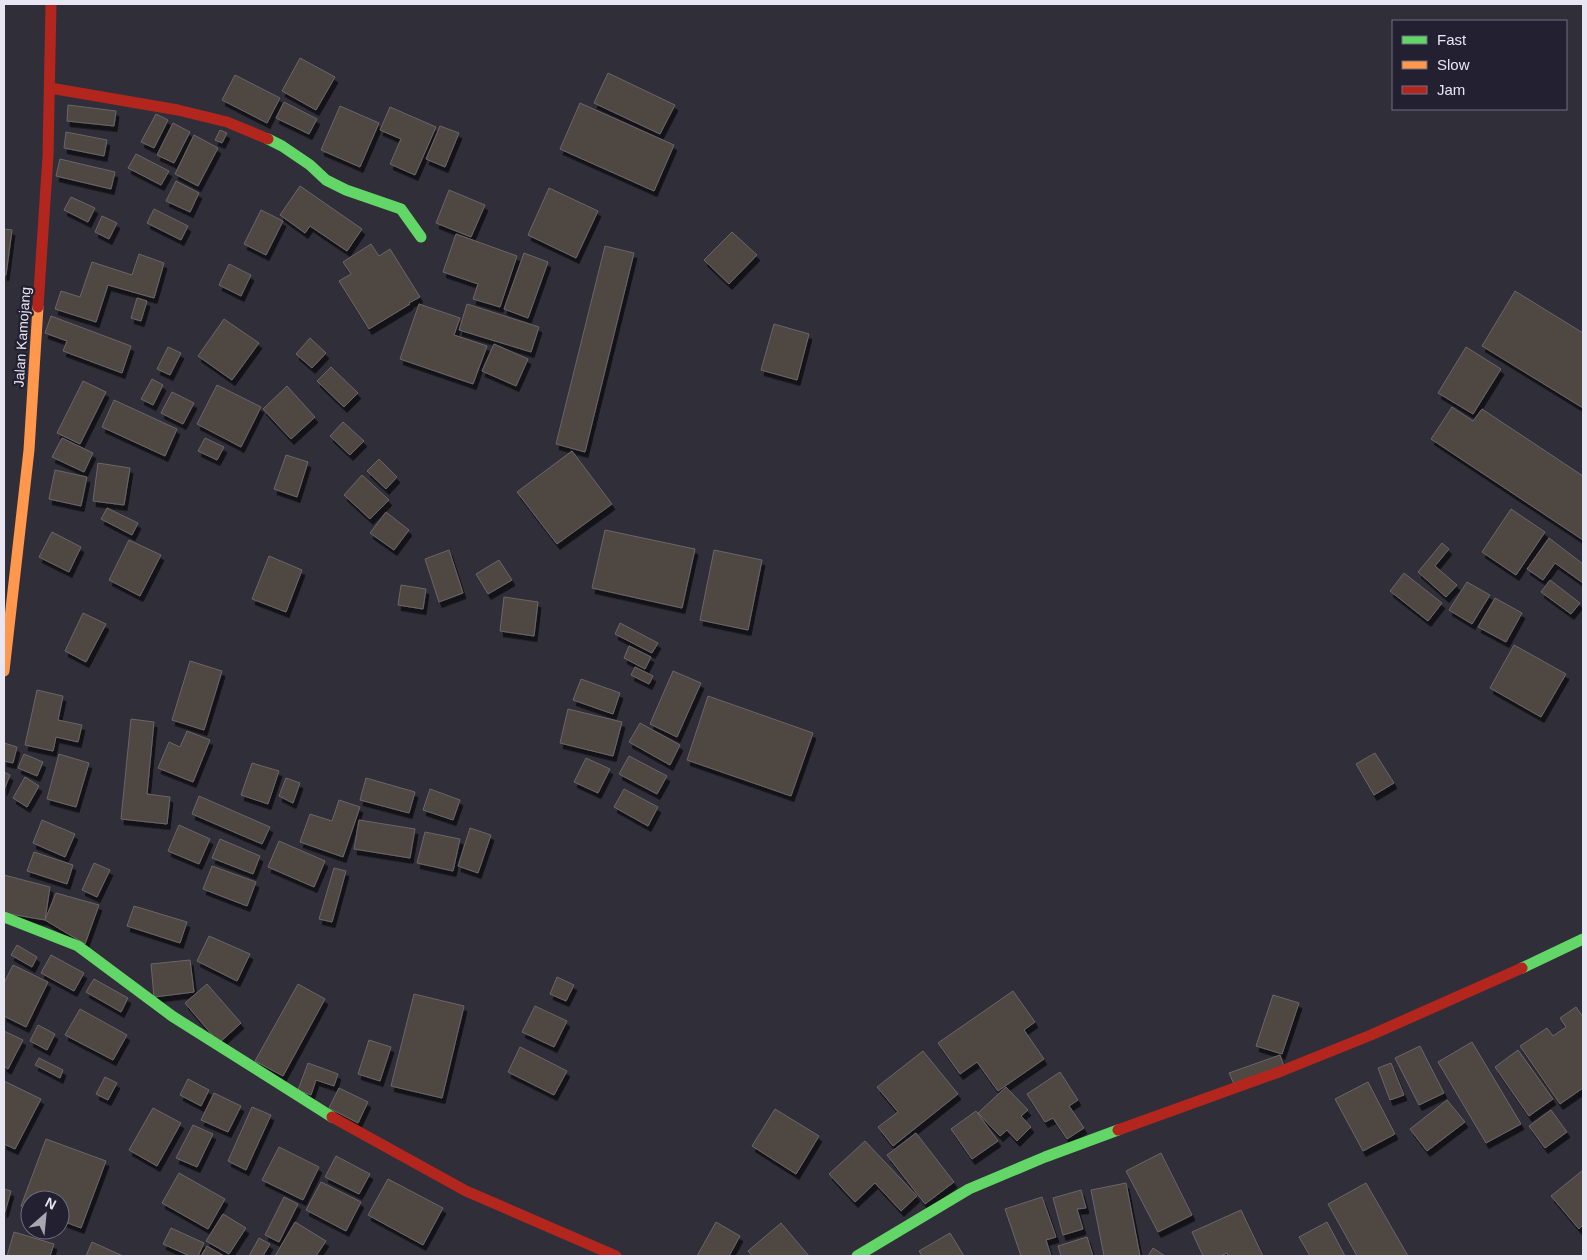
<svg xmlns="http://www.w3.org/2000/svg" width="1587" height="1260" font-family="Helvetica,sans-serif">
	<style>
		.building { fill: #4f4642; stroke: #6a6668; filter: url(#shadow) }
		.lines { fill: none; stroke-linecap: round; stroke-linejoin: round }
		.fast { stroke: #63d668; stroke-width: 11 }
		.slow { stroke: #ff974d; stroke-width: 11 }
		.jam { stroke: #b3261e; stroke-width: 11 }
		.labels { text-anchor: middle; stroke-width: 4.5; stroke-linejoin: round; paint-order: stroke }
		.street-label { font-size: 14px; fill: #e7e6f2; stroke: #232032 }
	</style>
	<defs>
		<filter id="shadow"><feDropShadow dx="3" dy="5.5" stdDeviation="0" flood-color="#0009"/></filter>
	</defs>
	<rect width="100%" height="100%" fill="#302e39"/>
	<g class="building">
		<polygon points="300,58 335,77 316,110 282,91"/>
		<polygon points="608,73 675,105 660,134 594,103"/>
		<polygon points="235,75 280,98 267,123 222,100"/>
		<polygon points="284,102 317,119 309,134 276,118"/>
		<polygon points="580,103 674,145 654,191 560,149"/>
		<polygon points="68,105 116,111 114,126 67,121"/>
		<polygon points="340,106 379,123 360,167 321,150"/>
		<polygon points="390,107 436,127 415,175 390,164 401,139 380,130"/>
		<polygon points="156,114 168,120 154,148 141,142"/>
		<polygon points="173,123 190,132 174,163 157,155"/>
		<polygon points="440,126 459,133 445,167 426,159"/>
		<polygon points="220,130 227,133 222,143 215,140"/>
		<polygon points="66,132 107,140 104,156 64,148"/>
		<polygon points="194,135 218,148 198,186 175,174"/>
		<polygon points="136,154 169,171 161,185 128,168"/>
		<polygon points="60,159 115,172 111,189 56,176"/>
		<polygon points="176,181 199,193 190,212 166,201"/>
		<polygon points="300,186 362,229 347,251 310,226 305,233 280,215"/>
		<polygon points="549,188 598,211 576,258 528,235"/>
		<polygon points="449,190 485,205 471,237 436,223"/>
		<polygon points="71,197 95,208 88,222 64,210"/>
		<polygon points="154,209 188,226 181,240 147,223"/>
		<polygon points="261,210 283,221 266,255 244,244"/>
		<polygon points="102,216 117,223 109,239 95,232"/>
		<polygon points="4,229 12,230 6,275 4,275"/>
		<polygon points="732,232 757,255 729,284 704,260"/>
		<polygon points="456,234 517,256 500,307 473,299 478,284 443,272"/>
		<polygon points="371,244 379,256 390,249 420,297 409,303 410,304 369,329 339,281 351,274 343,262"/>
		<polygon points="605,246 634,253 585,452 556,444"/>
		<polygon points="524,253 548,262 528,318 504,309"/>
		<polygon points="139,254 164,263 154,298 108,285 96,322 55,309 61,291 80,297 92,262 132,275"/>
		<polygon points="229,264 251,275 241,296 219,285"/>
		<polygon points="1515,291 1583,333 1583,408 1482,346"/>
		<polygon points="137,298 147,301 141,321 131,318"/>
		<polygon points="419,304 460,318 454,335 487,346 473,384 400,359"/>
		<polygon points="467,304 539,327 531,352 459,330"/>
		<polygon points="51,316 131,346 122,373 63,351 67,341 45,333"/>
		<polygon points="224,319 259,343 232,380 198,356"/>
		<polygon points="774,324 809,334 797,380 761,370"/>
		<polygon points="310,338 326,353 312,368 296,354"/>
		<polygon points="494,344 528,359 516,386 482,371"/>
		<polygon points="168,347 181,353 170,375 157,369"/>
		<polygon points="1466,347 1501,369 1473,414 1438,393"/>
		<polygon points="331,367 358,393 344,407 317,381"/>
		<polygon points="152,379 163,385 153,405 141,399"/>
		<polygon points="83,381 106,392 80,444 57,433"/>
		<polygon points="217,385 261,407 241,447 197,424"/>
		<polygon points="287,386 315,417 291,439 263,409"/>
		<polygon points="172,392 194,403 183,424 161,413"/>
		<polygon points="114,400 177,429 165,456 102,427"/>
		<polygon points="1452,407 1473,421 1482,409 1583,476 1583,540 1431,439"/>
		<polygon points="343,422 364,441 350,455 330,436"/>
		<polygon points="62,438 93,453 84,472 52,457"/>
		<polygon points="205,438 224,447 217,460 198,451"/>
		<polygon points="572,451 612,504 557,544 517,492"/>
		<polygon points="286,455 308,462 297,497 274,489"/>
		<polygon points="379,459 397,477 386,489 367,471"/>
		<polygon points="98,463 130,468 124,505 93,501"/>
		<polygon points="55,470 87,477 81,506 49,499"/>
		<polygon points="362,475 389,500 370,519 344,495"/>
		<polygon points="107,508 138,523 132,535 101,519"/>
		<polygon points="1511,509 1545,532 1516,575 1482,552"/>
		<polygon points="386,512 409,530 394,550 370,533"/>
		<polygon points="605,530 695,549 682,608 592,588"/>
		<polygon points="52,532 81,547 69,572 39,557"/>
		<polygon points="1549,538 1583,564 1583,583 1555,563 1543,580 1527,569"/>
		<polygon points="129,540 161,555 140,596 109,580"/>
		<polygon points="1442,543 1449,549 1435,566 1457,585 1446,597 1418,572"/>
		<polygon points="449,550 463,593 439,602 425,559"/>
		<polygon points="714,550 762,560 748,630 700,620"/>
		<polygon points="269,556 302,570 286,612 252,599"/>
		<polygon points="499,560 512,580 488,594 476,574"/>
		<polygon points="1404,573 1442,603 1428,621 1390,591"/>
		<polygon points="1550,580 1580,603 1571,614 1541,592"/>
		<polygon points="1467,582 1490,595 1472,624 1449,610"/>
		<polygon points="401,585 426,589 423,609 398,605"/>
		<polygon points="504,597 538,602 534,636 500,631"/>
		<polygon points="1495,598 1522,613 1506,642 1478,627"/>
		<polygon points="83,613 106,624 86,662 65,651"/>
		<polygon points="620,623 658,643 652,653 615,634"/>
		<polygon points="1514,645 1566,674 1541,717 1490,688"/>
		<polygon points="629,646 651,657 645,669 624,658"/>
		<polygon points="190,661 222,671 204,730 172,720"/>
		<polygon points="635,667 653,676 649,684 631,675"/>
		<polygon points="673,671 701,683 677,737 650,724"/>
		<polygon points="581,679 620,693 613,714 573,700"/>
		<polygon points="37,690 63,696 58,720 82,725 78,742 56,737 53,751 25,745"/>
		<polygon points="708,696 813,733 791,796 687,760"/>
		<polygon points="568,709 622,722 613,756 560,743"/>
		<polygon points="131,719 154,722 147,794 170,797 167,824 121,819"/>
		<polygon points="640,723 680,745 670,765 629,742"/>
		<polygon points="187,731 210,740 193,782 158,768 169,742 180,747"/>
		<polygon points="4,743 17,747 13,763 4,761"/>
		<polygon points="1375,753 1394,783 1374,795 1356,764"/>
		<polygon points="24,754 43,762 37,776 18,768"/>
		<polygon points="59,754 89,763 76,807 47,799"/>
		<polygon points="629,756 667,776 657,794 619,774"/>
		<polygon points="586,758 610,769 598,793 574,782"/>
		<polygon points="252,763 279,771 268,804 241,795"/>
		<polygon points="4,772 10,775 4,790"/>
		<polygon points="25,777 39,786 27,807 13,798"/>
		<polygon points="286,778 300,783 293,803 279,796"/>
		<polygon points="366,778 415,792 409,813 360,800"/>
		<polygon points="430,789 460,800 453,820 423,810"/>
		<polygon points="624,789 658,807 648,826 614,807"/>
		<polygon points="199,796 270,827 262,844 192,814"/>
		<polygon points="339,800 360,807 343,857 300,842 310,814 332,821"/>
		<polygon points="42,820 75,834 65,857 33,843"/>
		<polygon points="359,820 415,829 410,858 354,849"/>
		<polygon points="179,825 210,839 199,864 168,851"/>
		<polygon points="470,828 491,835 478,873 458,866"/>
		<polygon points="425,832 460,839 453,871 417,863"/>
		<polygon points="220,839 260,856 253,874 212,858"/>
		<polygon points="279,841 325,861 314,887 268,867"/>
		<polygon points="34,852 73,865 67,884 27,871"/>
		<polygon points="94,863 110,870 97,897 82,890"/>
		<polygon points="212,866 256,882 247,906 203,889"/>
		<polygon points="334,868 346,871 332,922 319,919"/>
		<polygon points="4,875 50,887 45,920 4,913"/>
		<polygon points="56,893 99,905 85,944 45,920"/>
		<polygon points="134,906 187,922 180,943 127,926"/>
		<polygon points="209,936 250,954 237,981 197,961"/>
		<polygon points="17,945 37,957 32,967 11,955"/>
		<polygon points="51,955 84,973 74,991 41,973"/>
		<polygon points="190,960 194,992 154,997 151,964"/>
		<polygon points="13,965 48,982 26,1027 4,1016 4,983"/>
		<polygon points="557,977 574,985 566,1001 550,994"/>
		<polygon points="94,979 128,998 121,1012 86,992"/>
		<polygon points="207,984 241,1023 219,1043 185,1003"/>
		<polygon points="298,984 325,999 283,1076 255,1061"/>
		<polygon points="1013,991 1035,1022 1024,1030 1044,1059 998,1091 977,1062 960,1074 938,1043"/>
		<polygon points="414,994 464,1006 442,1098 391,1086"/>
		<polygon points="1273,995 1299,1003 1282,1054 1256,1046"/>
		<polygon points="535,1006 567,1021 554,1047 522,1032"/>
		<polygon points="1576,1007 1583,1017 1583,1088 1560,1104 1520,1046 1547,1028 1553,1036 1566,1027 1560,1018"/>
		<polygon points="80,1009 127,1035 113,1060 65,1035"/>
		<polygon points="38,1025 55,1034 47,1050 30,1041"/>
		<polygon points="4,1031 23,1040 8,1069 4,1066"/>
		<polygon points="369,1040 391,1047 380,1081 358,1074"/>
		<polygon points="1472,1042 1521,1124 1486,1143 1438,1062"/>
		<polygon points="1420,1046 1444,1093 1419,1105 1395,1058"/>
		<polygon points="520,1047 567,1071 554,1095 508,1072"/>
		<polygon points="1518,1050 1553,1099 1529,1116 1495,1067"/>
		<polygon points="923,1051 958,1094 893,1146 878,1127 898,1112 877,1087"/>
		<polygon points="1280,1055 1284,1066 1234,1084 1229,1073"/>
		<polygon points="39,1058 63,1070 60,1078 35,1065"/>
		<polygon points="308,1063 338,1074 334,1086 316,1080 311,1095 298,1090"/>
		<polygon points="1391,1063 1404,1095 1390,1100 1378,1068"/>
		<polygon points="1060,1072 1078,1100 1069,1106 1084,1128 1067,1139 1053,1118 1045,1122 1027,1094"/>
		<polygon points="105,1077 117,1083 108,1100 96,1094"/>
		<polygon points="188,1079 209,1090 201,1106 180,1095"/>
		<polygon points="4,1081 41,1099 15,1149 4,1144"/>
		<polygon points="1368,1082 1395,1134 1363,1151 1335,1099"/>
		<polygon points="1006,1087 1028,1110 1021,1116 1031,1127 1017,1141 1007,1130 1000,1136 978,1113"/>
		<polygon points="339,1088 368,1102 358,1123 329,1108"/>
		<polygon points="214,1093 241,1106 228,1132 201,1120"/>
		<polygon points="1447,1100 1465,1122 1427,1151 1410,1129"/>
		<polygon points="252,1107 271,1115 246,1170 228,1161"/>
		<polygon points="153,1108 181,1123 157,1166 129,1150"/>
		<polygon points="775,1109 819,1136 796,1174 752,1146"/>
		<polygon points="1551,1110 1567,1132 1545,1148 1529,1126"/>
		<polygon points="976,1111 998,1141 972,1159 951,1129"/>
		<polygon points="193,1125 213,1134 197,1167 176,1158"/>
		<polygon points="916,1133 954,1182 925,1204 887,1155"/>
		<polygon points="46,1139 106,1161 81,1228 60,1220 60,1200 30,1200 30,1209 21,1206"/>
		<polygon points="865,1141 917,1196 901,1211 875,1183 855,1202 829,1174"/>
		<polygon points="279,1147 319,1167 303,1200 262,1180"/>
		<polygon points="1161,1153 1192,1215 1158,1232 1126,1171"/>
		<polygon points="336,1156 370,1174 359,1194 325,1177"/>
		<polygon points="1583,1170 1583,1225 1579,1229 1551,1196"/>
		<polygon points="179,1173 225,1199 208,1229 162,1203"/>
		<polygon points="388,1179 443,1208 423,1245 368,1215"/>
		<polygon points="321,1182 361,1202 346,1231 306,1210"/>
		<polygon points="1126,1183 1140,1256 1104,1256 1091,1190"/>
		<polygon points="1366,1183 1408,1256 1357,1256 1328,1204"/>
		<polygon points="4,1189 11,1191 5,1212 4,1212"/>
		<polygon points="1081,1190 1086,1208 1077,1209 1083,1229 1063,1235 1053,1198"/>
		<polygon points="284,1197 298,1204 279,1242 265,1235"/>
		<polygon points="1042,1197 1056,1237 1046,1240 1051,1256 1021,1256 1005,1209"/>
		<polygon points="1241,1210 1263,1256 1228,1256 1227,1253 1220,1256 1203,1256 1192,1232"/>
		<polygon points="223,1214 246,1228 229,1254 206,1241"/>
		<polygon points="295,1222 326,1241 316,1256 275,1256"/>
		<polygon points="716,1222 740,1236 729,1256 697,1256"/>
		<polygon points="1327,1222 1345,1256 1310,1256 1299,1237"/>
		<polygon points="781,1223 809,1256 752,1256 748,1251"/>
		<polygon points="171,1228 204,1243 198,1256 190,1256 163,1244"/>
		<polygon points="14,1232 54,1244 50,1256 7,1256"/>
		<polygon points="950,1233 964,1256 922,1256 919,1251"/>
		<polygon points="1087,1237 1093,1256 1061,1256 1058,1246"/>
		<polygon points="259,1238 270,1244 263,1256 249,1256"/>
		<polygon points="92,1242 123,1256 86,1256"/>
		<polygon points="207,1246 224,1256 201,1256"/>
		<polygon points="1153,1248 1165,1256 1148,1256"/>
	</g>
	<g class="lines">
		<g class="fast">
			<polyline points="268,139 282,146 310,165 326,180 346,190 401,209 421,237"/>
			<polyline points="4,917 78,946 172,1016 332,1117"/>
			<polyline points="1522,968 1583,939"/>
			<polyline points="857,1256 969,1189 1045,1157 1118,1130"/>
		</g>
		<polyline class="slow" points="4,671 29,450 38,307"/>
		<g class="jam">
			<polyline points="50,88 178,110 227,122 268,139"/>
			<polyline points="38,307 48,156 51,4"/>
			<polyline points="332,1117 466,1191 616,1256"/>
			<polyline points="1118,1130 1279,1072 1371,1035 1522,968"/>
		</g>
	</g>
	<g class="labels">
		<g class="street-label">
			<text transform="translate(22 337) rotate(-86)" y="5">Jalan Kamojang</text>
		</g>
	</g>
	<rect width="1587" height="1260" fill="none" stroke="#e7e6f2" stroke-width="10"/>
	<rect x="1392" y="20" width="175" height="90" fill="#232032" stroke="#716f7f"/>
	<rect x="1402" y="36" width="25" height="8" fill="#63d668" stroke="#716f7f"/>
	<text x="1437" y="45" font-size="15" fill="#e7e6f2">Fast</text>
	<rect x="1402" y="61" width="25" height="8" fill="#ff974d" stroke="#716f7f"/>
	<text x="1437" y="70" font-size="15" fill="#e7e6f2">Slow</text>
	<rect x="1402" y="86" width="25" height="8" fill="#b3261e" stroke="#716f7f"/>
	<text x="1437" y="95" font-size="15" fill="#e7e6f2">Jam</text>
	<g transform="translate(45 1215) rotate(27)"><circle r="24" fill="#232032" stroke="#716f7f"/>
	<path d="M0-4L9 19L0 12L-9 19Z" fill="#a7a6b1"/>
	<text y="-8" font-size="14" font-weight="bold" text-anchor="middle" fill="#e7e6f2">N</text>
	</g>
</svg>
